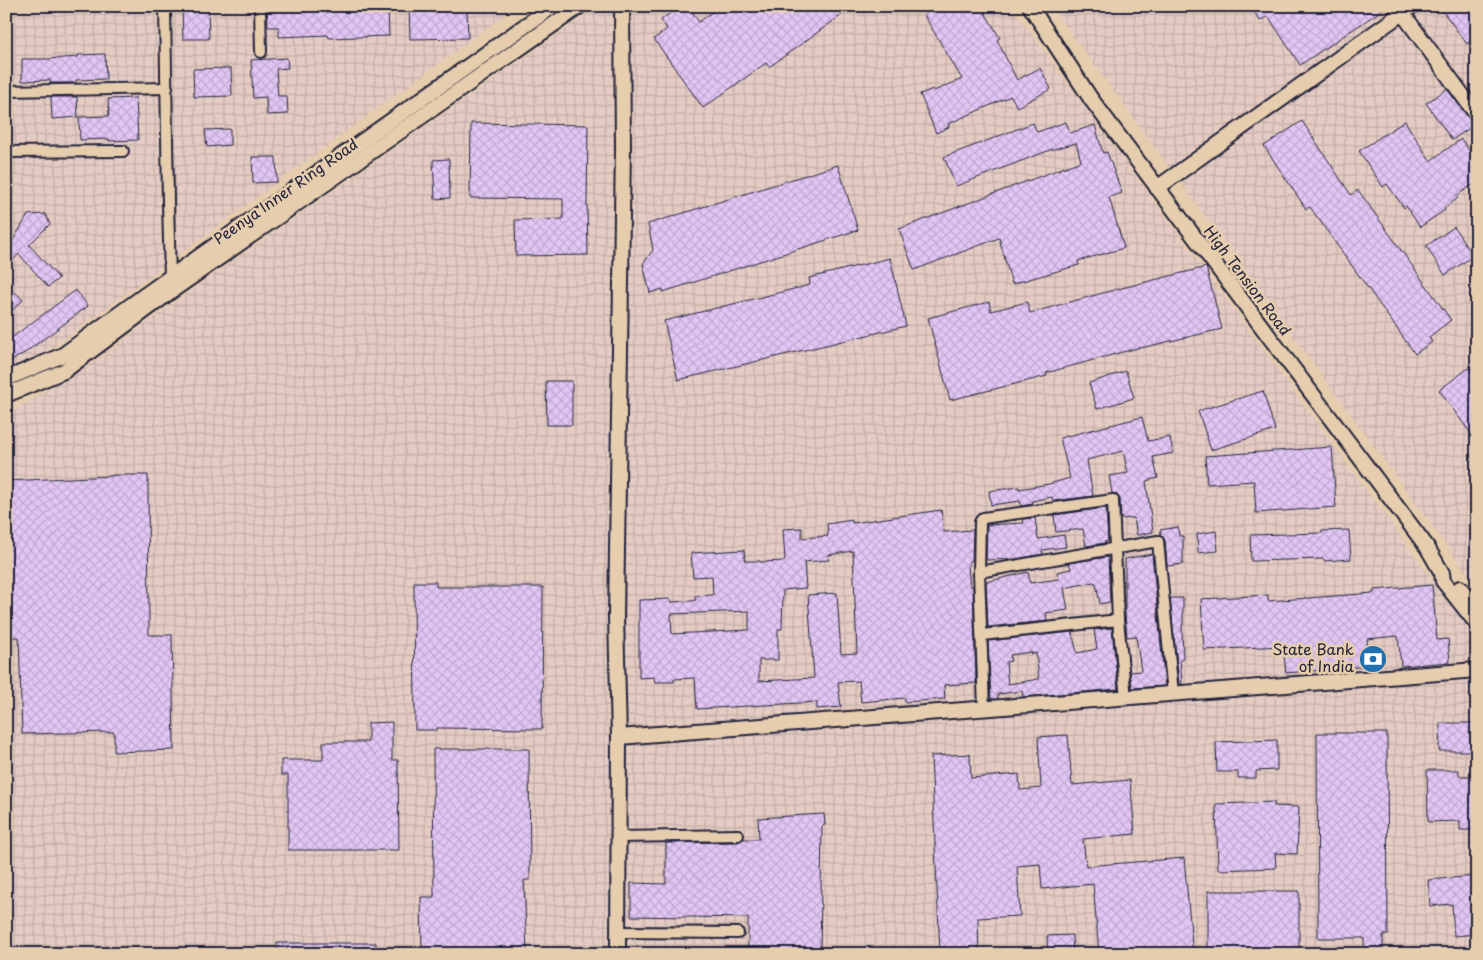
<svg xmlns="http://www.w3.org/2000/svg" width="1483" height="960" font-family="'Playpen Sans',sans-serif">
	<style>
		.industrial { fill: url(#industrial-grid) }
		.building { fill: url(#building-cross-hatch); stroke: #22223b; fill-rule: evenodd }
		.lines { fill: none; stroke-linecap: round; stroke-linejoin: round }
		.street-casing { stroke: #22223b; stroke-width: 14 }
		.secondary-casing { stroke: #22223b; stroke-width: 18 }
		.street { stroke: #e6cdae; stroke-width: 10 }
		.secondary { stroke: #e6cdae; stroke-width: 14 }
		.labels { text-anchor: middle; stroke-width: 5; stroke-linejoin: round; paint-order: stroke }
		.street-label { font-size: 15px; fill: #22223b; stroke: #e6cdae }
		.poi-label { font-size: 15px; fill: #22223b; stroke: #e6cdae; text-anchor: end }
	</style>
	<defs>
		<pattern id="industrial-grid" width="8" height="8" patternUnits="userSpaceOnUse" patternTransform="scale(1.25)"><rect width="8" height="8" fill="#e4cbc3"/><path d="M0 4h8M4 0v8" fill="none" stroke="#c3aea8"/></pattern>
		<pattern id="building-cross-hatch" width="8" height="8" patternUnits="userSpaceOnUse" patternTransform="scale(1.25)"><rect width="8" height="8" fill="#e1c5f3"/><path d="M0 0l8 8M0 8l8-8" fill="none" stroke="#c1a9d1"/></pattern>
	</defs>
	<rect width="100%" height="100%" fill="#e6cdae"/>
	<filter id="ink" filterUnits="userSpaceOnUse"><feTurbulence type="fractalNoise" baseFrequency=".02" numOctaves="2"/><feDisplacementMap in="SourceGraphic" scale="10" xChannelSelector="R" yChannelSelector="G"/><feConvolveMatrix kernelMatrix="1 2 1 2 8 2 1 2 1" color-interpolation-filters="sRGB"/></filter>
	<g filter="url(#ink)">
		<g class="industrial">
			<polygon points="6,6 517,6 28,366 6,372"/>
			<polygon points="598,6 1011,6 1440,590 1477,634 1477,954 6,954 6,415 97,360 190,291"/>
			<polygon points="1051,6 1477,6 1477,587"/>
		</g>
		<g class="building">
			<polygon points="182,6 208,6 209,39 183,39"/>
			<polygon points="267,6 388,6 389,36 329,38 328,35 279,37 279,27 268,27"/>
			<polygon points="409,6 467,6 468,38 410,39"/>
			<polygon points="680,6 688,6 699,22 720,6 842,6 846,12 769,67 766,63 703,108 654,39 667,29 661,20"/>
			<polygon points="938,6 981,6 1000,38 997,40 1017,80 1040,68 1051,89 1017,107 1011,96 948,124 949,127 936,133 920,94 933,89 934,91 962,79 924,15"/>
			<polygon points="1251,6 1388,6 1300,65 1268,16 1260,21"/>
			<polygon points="1439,6 1477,6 1477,37 1467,44"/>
			<polygon points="105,54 106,79 76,80 76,83 50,83 50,80 22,81 22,59 48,59 78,57 78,55"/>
			<polygon points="287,58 288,68 276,69 278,96 287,96 288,114 267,115 266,97 253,98 251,60"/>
			<polygon points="231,68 232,96 194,97 193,69"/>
			<polygon points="1447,89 1474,125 1452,140 1426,103"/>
			<polygon points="51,97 77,97 78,117 52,119"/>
			<polygon points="136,98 138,140 109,141 109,139 80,140 79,117 109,116 108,99"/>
			<polygon points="1302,121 1351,195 1358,190 1451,320 1429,337 1432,342 1415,354 1310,207 1306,209 1264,146"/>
			<polygon points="1405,121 1430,161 1461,139 1477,161 1477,182 1456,196 1458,198 1444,208 1445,210 1420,227 1406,206 1404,208 1387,184 1383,187 1359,151"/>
			<polygon points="1066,122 1070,133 1095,125 1103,153 1107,152 1122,193 1109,197 1124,248 1078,261 1079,265 1012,284 999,238 914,270 899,229 1081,161 1076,143 1050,150 956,186 944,157 1033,123 1037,132"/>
			<polygon points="471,123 588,125 587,205 588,255 516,256 515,220 563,219 563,199 470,198"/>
			<polygon points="230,129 230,145 207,147 205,130"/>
			<polygon points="252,157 276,157 277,182 253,183"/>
			<polygon points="449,159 450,198 435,199 433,160"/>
			<polygon points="838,165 858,230 663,292 663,289 650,293 643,264 653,250 648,224"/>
			<polygon points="45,214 50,224 29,245 59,278 48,287 19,254 12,261 12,242 28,215"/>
			<polygon points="1454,227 1473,256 1445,275 1426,246"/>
			<polygon points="890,258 906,326 678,380 664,321 810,285 809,278"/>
			<polygon points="1206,267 1222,329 1141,348 1141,347 1046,373 1047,376 950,400 928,318 989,302 991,311 1027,302 1030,313 1110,291"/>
			<polygon points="76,290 88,306 26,352 6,364 6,342"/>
			<polygon points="15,292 23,300 6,316 6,300"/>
			<polygon points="1470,367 1477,376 1477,442 1439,390"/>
			<polygon points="1126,371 1134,398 1097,409 1089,383"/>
			<polygon points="546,381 572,381 572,425 547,425"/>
			<polygon points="1263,391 1275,430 1211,450 1198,411"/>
			<polygon points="1142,417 1148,441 1170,437 1173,453 1153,457 1158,478 1146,481 1153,532 1137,535 1134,518 1121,519 1120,499 1116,494 1112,493 1109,476 1128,473 1123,451 1087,460 1093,496 1053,501 1052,497 1032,501 1033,504 1021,506 1020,501 991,505 989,491 1019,487 1019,489 1049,484 1070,478 1060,438"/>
			<polygon points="1332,447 1336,507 1256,513 1254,481 1207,484 1205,456"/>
			<polygon points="112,475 148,475 149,635 172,635 174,750 114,752 114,732 22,734 19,637 11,637 6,536 6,481 112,476"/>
			<polygon points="1106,508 1108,541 1104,542 1105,543 1086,546 1083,529 1056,532 1054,515"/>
			<path d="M941,510L944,532L973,530L972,561H969V566H968L970,586H973L976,683L944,685L945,699L905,702V698L861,702L859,681L838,682L841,707L817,709V702L697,709L695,678L674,679V682H655L654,677L639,678V600L671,599V602L691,601L696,600L695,596L713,595L712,576L693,577L691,553L744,550L745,561H760V562L785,561L783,529L802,528V538L828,536L827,524L852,520V523ZM853,551L857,653L841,654L837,593L808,595L814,678L759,681V660H778V629H782L783,590L806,588L804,562L829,560L828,555ZM749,611V630L672,634L671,614Z"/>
			<polygon points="1035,518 1038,539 1064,535 1066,547 1042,550 1043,554 1016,559 986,560 987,525 1024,523 1023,519"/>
			<polygon points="1178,527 1179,536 1183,536 1183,564 1167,566 1165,540 1161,535 1160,530"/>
			<polygon points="1349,530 1351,559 1324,561 1324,559 1251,561 1250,535 1322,533 1322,531"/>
			<polygon points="1216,531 1218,551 1198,553 1197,534"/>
			<polygon points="1152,554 1165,686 1132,688 1130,672 1141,671 1136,636 1127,637 1125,614 1125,559"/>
			<polygon points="1108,557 1110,602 1100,604 1096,583 1094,583 1094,582 1064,588 1068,610 1046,613 1047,621 988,627 986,582 1028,572 1030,583 1059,579 1057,572 1071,569 1069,563"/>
			<polygon points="414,582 436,582 436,587 543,587 542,729 437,728 437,730 415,730"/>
			<polygon points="1432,585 1437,640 1448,639 1450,662 1401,666 1398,636 1367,639 1369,666 1286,673 1283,646 1204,650 1201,599 1268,595 1268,601 1374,593 1374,590"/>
			<polygon points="1170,598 1183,598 1183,625 1182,625 1183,660 1180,660 1182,684 1179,684"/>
			<path d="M1112,628L1118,689L1023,697L1022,691L998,694V699H991L988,641L1072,632L1077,653L1097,649L1094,630ZM1031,652V654L1036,653L1039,679L1008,684L1006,662L1011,661L1010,655Z"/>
			<polygon points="392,722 392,760 398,760 399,850 288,850 288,775 281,775 281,760 323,760 323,742 368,742 368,723"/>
			<polygon points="1440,723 1477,723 1477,751 1439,751"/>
			<polygon points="1317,733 1387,733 1388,935 1383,935 1383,954 1364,954 1364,938 1318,938"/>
			<polygon points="1068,735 1072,785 1130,780 1135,834 1083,839 1086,866 1184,858 1193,954 1099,954 1093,884 1042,889 1040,864 1017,866 1020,916 978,918 979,954 940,954 931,756 970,754 971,778 1019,774 1020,790 1041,788 1038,737"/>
			<polygon points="1277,740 1277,770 1256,771 1256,778 1238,778 1238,772 1217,772 1216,742"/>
			<polygon points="433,749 529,749 530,880 524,880 527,954 422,954 421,897 434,897"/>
			<polygon points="1427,770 1459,770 1459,776 1477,776 1477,830 1460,830 1460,821 1428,822"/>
			<polygon points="1274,802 1274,806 1299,807 1297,854 1275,853 1276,868 1218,870 1216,804"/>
			<polygon points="824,814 825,825 822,826 820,954 748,954 748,918 631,916 631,883 666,884 666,843 738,842 743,839 759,839 758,818"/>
			<polygon points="1477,876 1477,934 1454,936 1452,904 1430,906 1428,880"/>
			<rect x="1208" y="891" width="91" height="63"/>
			<polygon points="1072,935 1073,954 1048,954 1047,936"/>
			<rect x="277" y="943" width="99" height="11"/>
		</g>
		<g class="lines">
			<defs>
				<g id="street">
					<polyline points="165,6 168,203 170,278"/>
					<polyline points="260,6 261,52"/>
					<polyline points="6,91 167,88"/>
					<polyline points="6,152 123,151"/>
					<polyline points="979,572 980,522 983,518 1113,500 1118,620 1126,698"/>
					<polyline points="982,635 1118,620"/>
					<polyline points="984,709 979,572 1158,541 1173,694"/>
					<polyline points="619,837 738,835"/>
					<polyline points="618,932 738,933"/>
				</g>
				<g id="secondary">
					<polyline points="1030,6 1091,99 1427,547 1442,573 1443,581 1477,624"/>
					<polyline points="1398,7 1477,115"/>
					<polyline points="1157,188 1412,6"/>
					<polyline points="6,379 63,355 145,295 553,6"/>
					<polyline points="6,395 64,371 170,292 580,6"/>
					<polyline points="1460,588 1477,609"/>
					<polyline points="619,737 1477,670"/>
					<polyline points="618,954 619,737 616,617 623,148 622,6"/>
				</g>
			</defs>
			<use href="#street" class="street-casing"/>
			<use href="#secondary" class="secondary-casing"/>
			<use href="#street" class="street"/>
			<use href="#secondary" class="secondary"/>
		</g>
	</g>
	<defs>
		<symbol id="bank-disc" viewBox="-11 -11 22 22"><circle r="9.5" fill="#1f6fb2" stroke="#e6cdae"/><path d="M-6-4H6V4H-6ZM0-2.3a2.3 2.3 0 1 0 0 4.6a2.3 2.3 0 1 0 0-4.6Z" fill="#fff"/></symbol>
	</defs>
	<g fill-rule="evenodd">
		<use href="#bank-disc" x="1357" y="643" width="32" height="32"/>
	</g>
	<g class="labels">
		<g class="street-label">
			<text transform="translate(286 192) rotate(-35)" y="5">Peenya Inner Ring Road</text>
			<text transform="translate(1247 281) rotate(53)" y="5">High Tension Road</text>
		</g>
		<g class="poi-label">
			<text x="1354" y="655">State Bank<tspan x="1354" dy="17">of India</tspan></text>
		</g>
	</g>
	<rect width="1483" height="960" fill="none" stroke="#e6cdae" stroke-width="25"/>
	<rect x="12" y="12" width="1458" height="935" fill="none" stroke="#22223b" stroke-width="2" filter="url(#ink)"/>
</svg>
